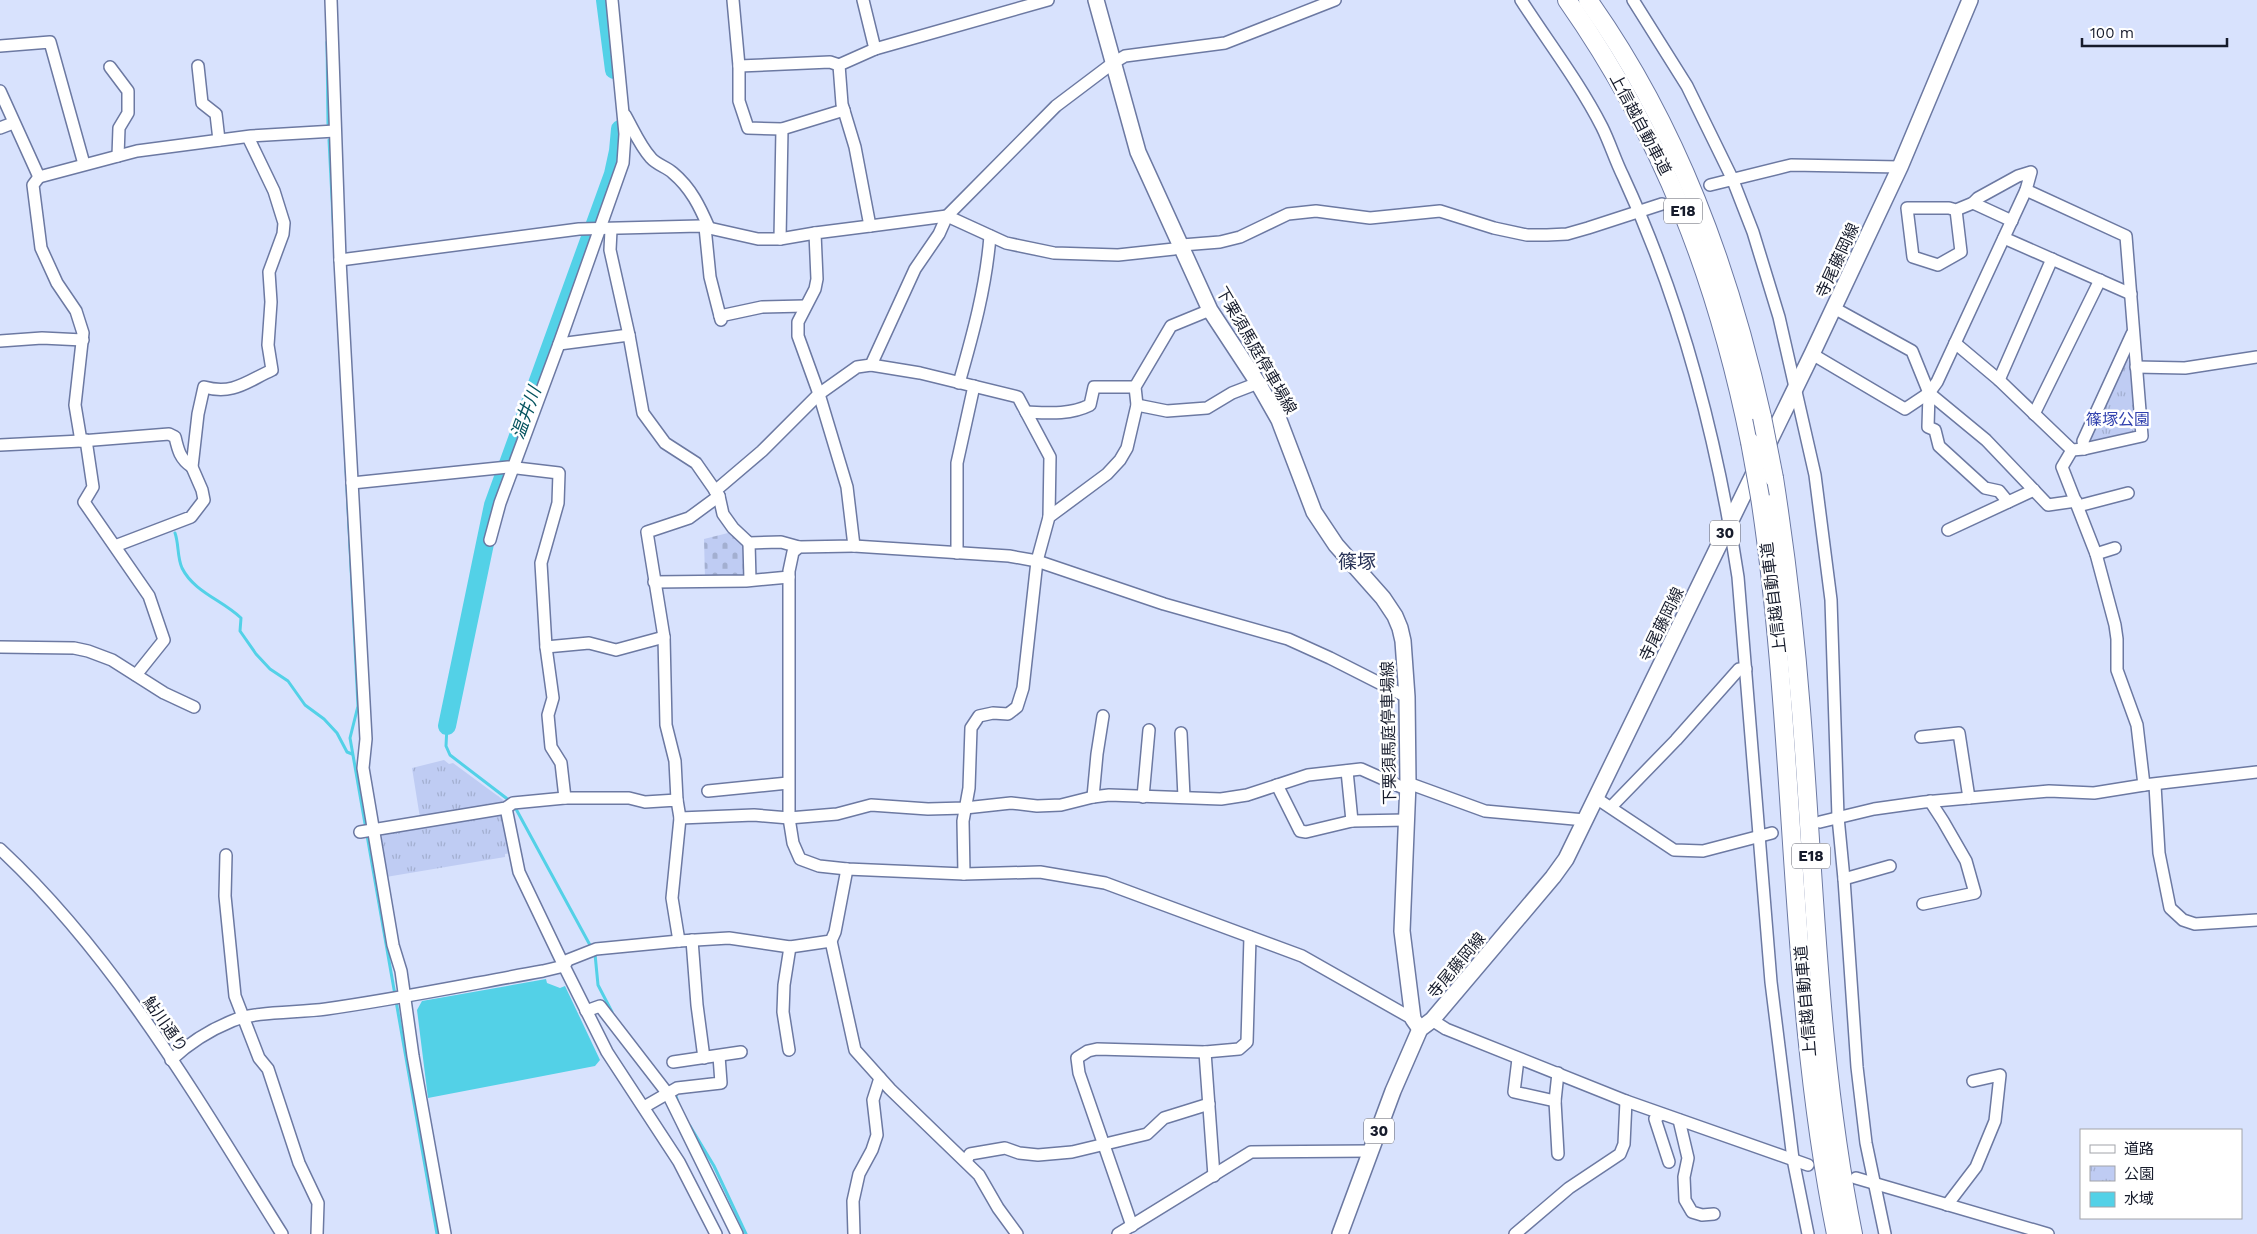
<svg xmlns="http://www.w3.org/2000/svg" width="2257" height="1234" font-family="'Work Sans','Noto Sans JP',sans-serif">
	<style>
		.cemetery { fill: url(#cemetery-stones) }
		.park { fill: url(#park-tufts) }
		.water { fill: #53d1e7 }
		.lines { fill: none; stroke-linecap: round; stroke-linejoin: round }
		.stream { stroke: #53d1e7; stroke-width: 3 }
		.river { stroke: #53d1e7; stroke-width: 18 }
		.minor-casing { stroke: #6c79a2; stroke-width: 14 }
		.major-casing { stroke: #6c79a2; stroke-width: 18 }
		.highway-casing { stroke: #6c79a2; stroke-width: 20 }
		.minor { stroke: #fff; stroke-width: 11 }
		.major { stroke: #fff; stroke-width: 15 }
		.highway { stroke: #fff; stroke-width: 18 }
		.highway-bridge-casing { stroke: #6c79a2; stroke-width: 20; stroke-linecap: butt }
		.highway-bridge { stroke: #fff; stroke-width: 18 }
		.labels { text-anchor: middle; stroke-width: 5; stroke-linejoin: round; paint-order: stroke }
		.shield { fill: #fff; stroke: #5c5f6b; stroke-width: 1 }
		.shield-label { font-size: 15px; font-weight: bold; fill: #161b2b }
		.street-label { font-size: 16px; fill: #161b2b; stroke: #fff }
		.park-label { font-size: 16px; fill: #3141ae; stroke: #fff }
		.water-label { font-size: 18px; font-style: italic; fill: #06545f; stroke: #fff }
		.quarter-label { font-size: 19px; fill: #293357; stroke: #fff }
	</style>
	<defs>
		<pattern id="cemetery-stones" width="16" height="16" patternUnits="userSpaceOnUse" patternTransform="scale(1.25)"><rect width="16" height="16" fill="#bfccf3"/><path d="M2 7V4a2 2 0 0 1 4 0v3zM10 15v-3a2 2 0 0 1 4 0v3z" fill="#a3afd0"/></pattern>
		<pattern id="park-tufts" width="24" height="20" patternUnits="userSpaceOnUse" patternTransform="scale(1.25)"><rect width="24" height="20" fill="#bfccf3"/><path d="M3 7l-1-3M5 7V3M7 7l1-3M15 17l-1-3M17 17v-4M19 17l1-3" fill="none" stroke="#a3afd0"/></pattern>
	</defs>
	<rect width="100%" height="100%" fill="#d8e2fd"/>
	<polygon class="cemetery" points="732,532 745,543 747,577 705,579 704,539"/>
	<g class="park">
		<polygon points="2126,359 2131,362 2135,427 2132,433 2094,443 2089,441"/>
		<polygon points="444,760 449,764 453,763 506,802 420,818 412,768"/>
		<polygon points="498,813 505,817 511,853 505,854 505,857 386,877 380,840 384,833"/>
	</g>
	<polygon class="water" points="546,979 547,983 560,988 565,986 600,1060 595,1066 428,1098 417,1010 422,1001"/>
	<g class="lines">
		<g class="stream">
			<polyline points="327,42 328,124"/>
			<polyline points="329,140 334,237"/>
			<polyline points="345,448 358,706 350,738 395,995"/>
			<path d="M175,533C179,544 177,557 182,568C194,592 222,600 241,618L240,631L256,654L270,669L288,681L305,705L324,719L337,733L347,752L352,754"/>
			<polyline points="447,726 446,746 450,755 510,801"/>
			<polyline points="516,809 591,947"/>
			<polyline points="595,954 598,985 612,1012"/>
			<polyline points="396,1001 437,1234"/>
			<polyline points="676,1096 678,1103"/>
			<polyline points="690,1126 714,1166 746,1234"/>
		</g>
		<g class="river">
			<polyline points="605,0 614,70"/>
			<polyline points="447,726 493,505 613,174 618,151 620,129"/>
		</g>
		<defs>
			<g id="minor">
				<polyline points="331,0 340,260 366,739 363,768 393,945 401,971 413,1056 445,1234"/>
				<polyline points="733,0 739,66 739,101 748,128 782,129 844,110"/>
				<polyline points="863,0 875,49 839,65 842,104 855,147 870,226 815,233 817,279 815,289 798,322 798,336 819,394 847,487 854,546 799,547 793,552 789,571 789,818 793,843 800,859 819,866 847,869 964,874 1040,872 1105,883 1302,956 1413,1019"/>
				<path d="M1521,0C1548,42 1579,82 1602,127C1610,143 1615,160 1623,176C1682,303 1717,439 1738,577L1771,982L1793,1159L1808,1234"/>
				<polyline points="1633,0 1687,86 1732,178 1753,232 1779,317 1815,475 1831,600 1838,817 1844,879 1857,1067 1866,1143 1885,1234"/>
				<polyline points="0,46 50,42 84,164"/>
				<polyline points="875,49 1048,0"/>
				<polyline points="198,66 202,103 216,114 219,140"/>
				<polyline points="739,66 830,62 839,65"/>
				<polyline points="110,67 128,91 128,113 119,128 118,156"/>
				<polyline points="0,91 39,177 137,151 251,136 335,131"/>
				<path d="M625,115C633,129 640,146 651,158C657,165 667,167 673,173C691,188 700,207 709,228"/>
				<polyline points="0,128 13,123"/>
				<polyline points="39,177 33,185 41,248 57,283 76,311 83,333 75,405 81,441"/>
				<polyline points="1710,185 1791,165 1900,167"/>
				<polyline points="1973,203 2012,221"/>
				<polyline points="870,226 947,216 1006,243 1054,253 1118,255 1174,249 1182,245 1220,242 1240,237 1288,214 1316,211 1370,218 1440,211 1494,228 1527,235 1547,235 1567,234 1588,228 1662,204"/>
				<polyline points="705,227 710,277 721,320"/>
				<polyline points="611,230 610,250 629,335 643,413 665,443 696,463 719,496 723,514 733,528 749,543 781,542 799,547"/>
				<polyline points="2004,238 2131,294"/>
				<polyline points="780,239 782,129"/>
				<polyline points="340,260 579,229 700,226 758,239 780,239 815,233"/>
				<polyline points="1834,308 1912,351 1929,393 1928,427 1935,430 1939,446 1985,488 1999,491 2008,502"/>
				<polyline points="720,316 762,307 805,306"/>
				<polyline points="0,341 42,338 83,340"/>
				<polyline points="1955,343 1999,380 2072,450 2084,449 2142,436 2126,236 2026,190"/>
				<polyline points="559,344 629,335"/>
				<polyline points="1812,354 1905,409 1929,393 1937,382 2026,190 2031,172 2018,176 1978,198 1973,203 1956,210 1949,208 1907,208 1913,257 1938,265 1961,252 1956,210"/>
				<polyline points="871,365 920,373 1018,397 1050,457 1049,517"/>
				<polyline points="2136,367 2185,368 2257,357"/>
				<polyline points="1999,380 2052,259"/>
				<path d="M959,383C973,334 986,287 990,236"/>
				<polyline points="1929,393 1986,440 2048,505 2076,501"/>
				<polyline points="1137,405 1167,411 1207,408 1232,393 1258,383"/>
				<path d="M1026,412C1048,413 1070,415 1090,405L1094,387H1135"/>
				<polyline points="2034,414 2100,280"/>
				<polyline points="86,440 93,487 84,502 149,596 164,640 136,675"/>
				<path d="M0,445L81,441L169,434L175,437C178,450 180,459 192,467"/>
				<polyline points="2084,449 2083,441 2132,334"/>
				<polyline points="2072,450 2062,467 2096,554 2115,625 2117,639 2117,670 2137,725 2144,785"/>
				<polyline points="352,483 508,467 559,473 558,503 541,563 546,647 553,698 548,715 551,747 561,763 565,798"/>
				<polyline points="715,491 762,451 819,394 857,367 871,365 915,269 939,234 947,216 1056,106 1113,63 1125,56 1225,43 1335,0"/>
				<polyline points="2078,506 2128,493"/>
				<polyline points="1948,530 2034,490"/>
				<polyline points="490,540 500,503 559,344 623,163 625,134 612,0"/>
				<polyline points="749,543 750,580"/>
				<path d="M115,546L191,517L204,500L202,490L192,467L198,414L204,387C233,395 246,382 272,370L268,345L271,302L269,272L283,234L284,223L274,191L248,137"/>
				<polyline points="854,546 1009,556 1037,561 1164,604 1288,639 1330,658 1407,697"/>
				<polyline points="957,553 957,463 974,386"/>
				<polyline points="2096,554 2115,548"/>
				<polyline points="654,582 746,581 789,577"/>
				<polyline points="0,647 74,648 88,651 112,660 164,693 194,707"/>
				<polyline points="546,647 589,643 616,650 664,637"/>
				<polyline points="1181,733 1184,797"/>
				<polyline points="1921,737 1959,733 1969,798"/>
				<polyline points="1347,771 1352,821"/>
				<polyline points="1408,783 1485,811 1585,820"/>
				<polyline points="1277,785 1300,831 1306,832 1352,821 1407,820"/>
				<polyline points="2155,785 2159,853 2170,908 2183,920 2195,924 2257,920"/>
				<polyline points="708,791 788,783"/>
				<polyline points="1093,797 1097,754 1103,716"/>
				<polyline points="1143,797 1149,730"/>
				<polyline points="1596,798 1674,850 1703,851 1772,833"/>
				<polyline points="677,800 675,761 666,725 664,637 647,532 689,518 719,496"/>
				<polyline points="1611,807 1676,740 1739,669 1746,669"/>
				<polyline points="506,808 519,872 564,966 607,1052 679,1162 716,1234"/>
				<polyline points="680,818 754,815 789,818 837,814 871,805 928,809 965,808 1011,803 1037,806 1061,805 1093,797 1109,795 1221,799 1247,795 1308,775 1361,769 1408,790"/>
				<polyline points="1820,822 1874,809 1924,802 2049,791 2094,793 2144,785 2257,772"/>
				<polyline points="360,832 506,808 513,803 565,798 629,798 645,802 677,800 680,818 672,898 679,941"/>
				<path d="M0,849C117,958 198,1100 282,1234"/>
				<polyline points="226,855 225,896 235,996 259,1058 268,1069 299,1163 318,1203 317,1234"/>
				<polyline points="964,874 963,821 969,788 971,728 979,716 993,713 1008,714 1017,707 1023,688 1037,561 1049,517 1107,474 1120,460 1127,448 1137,405 1135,387 1171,326 1210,310"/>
				<polyline points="1844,879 1890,866"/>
				<polyline points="1923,904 1975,893 1966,861 1943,821 1930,801"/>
				<polyline points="692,940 697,1005 704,1058"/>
				<polyline points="831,941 855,1050 890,1089 979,1175 998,1208 1017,1234"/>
				<polyline points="586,1011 600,1006 668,1094 737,1234"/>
				<polyline points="1432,1020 1446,1029 1626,1101 1808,1165"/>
				<polyline points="789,1050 783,1012 784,985 790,947"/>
				<polyline points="1205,1052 1214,1176"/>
				<polyline points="1518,1059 1514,1092 1555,1101"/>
				<path d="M171,1060C188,1044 210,1030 232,1021C255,1011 298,1013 326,1009C398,999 470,984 543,971L564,966L568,960L596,949L679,941L729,938L790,947L831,941L835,932L847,869"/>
				<polyline points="673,1062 741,1052"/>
				<polyline points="644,1107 677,1088 721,1083 719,1056"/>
				<polyline points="1661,1114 1655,1119 1669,1162"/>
				<polyline points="1679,1120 1688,1158 1684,1177 1685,1200 1692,1212 1702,1215 1714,1214"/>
				<polyline points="1558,1154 1555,1101 1558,1073"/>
				<polyline points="966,1161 970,1154 1005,1148 1019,1153 1038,1155 1072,1152 1147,1134 1164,1118 1209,1104"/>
				<polyline points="1856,1178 2048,1234"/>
				<polyline points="1947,1205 1976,1167 1995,1121 2000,1075 1973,1081"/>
				<polyline points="1132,1226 1079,1073 1077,1058 1088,1051 1097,1049 1205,1052 1239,1049 1247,1042 1250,937"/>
				<polyline points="854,1234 853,1201 859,1174 872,1150 877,1135 873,1100 880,1078"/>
				<polyline points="1118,1234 1251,1152 1371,1151"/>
				<polyline points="1515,1234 1569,1188 1620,1154 1624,1144 1626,1101"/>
			</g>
			<g id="major">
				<polyline points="1096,0 1138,152 1210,310 1258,383 1279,420 1314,512 1336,545 1383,598 1395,616 1400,628 1403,641 1407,697 1408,783 1402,931 1413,1019 1420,1029"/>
				<polyline points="1340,1234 1393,1091 1420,1029 1432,1020 1553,877 1566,859 1812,354 1900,167 1970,0"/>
			</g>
			<g id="highway">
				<path d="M1567,0C1663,137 1717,279 1750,442"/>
				<path d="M1588,0C1677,125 1729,268 1762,417"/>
				<path d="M1774,478C1786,555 1795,632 1801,710C1815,885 1818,1061 1853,1234"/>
				<path d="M1760,497C1797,741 1787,991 1836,1234"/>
			</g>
		</defs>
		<use href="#minor" class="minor-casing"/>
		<use href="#major" class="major-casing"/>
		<use href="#highway" class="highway-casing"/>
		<use href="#minor" class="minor"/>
		<use href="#major" class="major"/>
		<use href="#highway" class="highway"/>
		<defs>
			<g id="highway-bridge">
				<polyline points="1762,417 1774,478"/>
				<polyline points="1750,442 1760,497"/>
			</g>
		</defs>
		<use href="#highway-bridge" class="highway-bridge-casing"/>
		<use href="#highway-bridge" class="highway-bridge"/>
	</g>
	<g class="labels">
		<g class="shield">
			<rect x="1664" y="198.5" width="38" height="25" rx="4"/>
			<rect x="1710" y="520.5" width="30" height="25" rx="4"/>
			<rect x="1792" y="843.5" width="38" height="25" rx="4"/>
			<rect x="1364" y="1118.5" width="30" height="25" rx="4"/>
		</g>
		<g class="shield-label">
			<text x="1683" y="216">E18</text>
			<text x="1725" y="538">30</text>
			<text x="1811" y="861">E18</text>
			<text x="1379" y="1136">30</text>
		</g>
		<g class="street-label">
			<text transform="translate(1641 124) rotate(62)" y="6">上信越自動車道</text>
			<text transform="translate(1837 260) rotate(-65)" y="6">寺尾藤岡線</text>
			<text transform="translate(1257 350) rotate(60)" y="6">下栗須馬庭停車場線</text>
			<text transform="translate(1773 598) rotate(-97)" y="6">上信越自動車道</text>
			<text transform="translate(1661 624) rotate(-64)" y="6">寺尾藤岡線</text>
			<text transform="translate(1388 733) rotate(-91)" y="6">下栗須馬庭停車場線</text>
			<text transform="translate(1456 965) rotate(-50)" y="6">寺尾藤岡線</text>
			<text transform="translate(1805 1001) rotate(-95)" y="6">上信越自動車道</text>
			<text transform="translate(166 1024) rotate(55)" y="6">鮎川通り</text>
		</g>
		<g class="park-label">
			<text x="2118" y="425">篠塚公園</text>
		</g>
		<g class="water-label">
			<text transform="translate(526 413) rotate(-70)" y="6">温井川</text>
		</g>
		<g class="quarter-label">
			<text x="1357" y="568">篠塚</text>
		</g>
	</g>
	<rect x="2080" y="1129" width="162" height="90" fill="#ffffff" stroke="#a2a4aa"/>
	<rect x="2090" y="1145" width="25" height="8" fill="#ffffff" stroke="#a2a4aa"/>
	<text x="2124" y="1154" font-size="15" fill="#161b2b">道路</text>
	<rect x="2090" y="1166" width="25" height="15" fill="url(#park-tufts)" stroke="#a2a4aa"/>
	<text x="2124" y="1179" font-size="15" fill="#161b2b">公園</text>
	<rect x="2090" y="1192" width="25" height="15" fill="#53d1e7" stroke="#a2a4aa"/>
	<text x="2124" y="1204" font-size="15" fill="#161b2b">水域</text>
	<path d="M2082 38v8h145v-8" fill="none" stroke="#161b2b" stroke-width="2.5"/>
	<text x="2090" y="38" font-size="15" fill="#161b2b" stroke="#ffffff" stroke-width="4" paint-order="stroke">100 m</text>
</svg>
